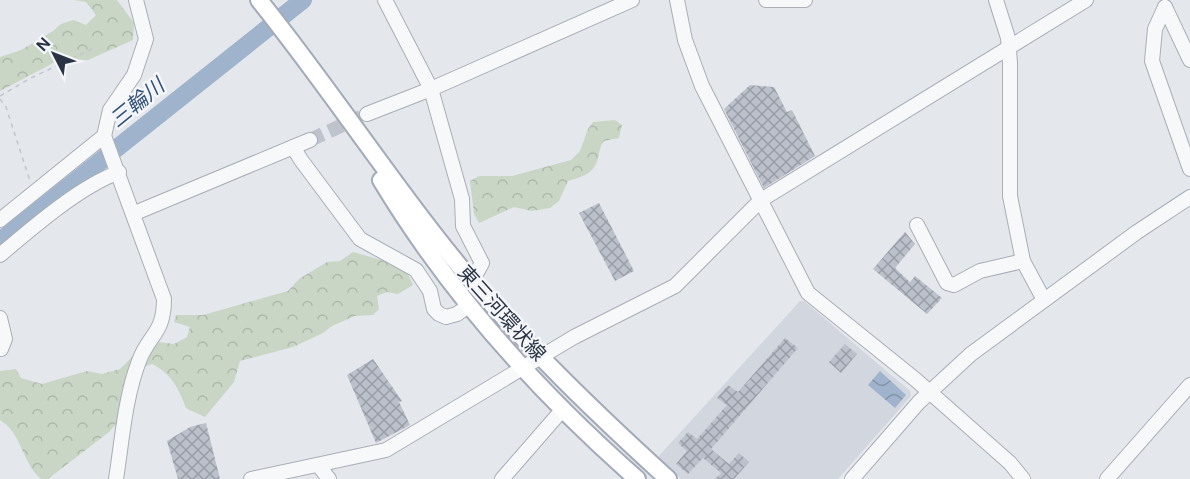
<svg xmlns="http://www.w3.org/2000/svg" width="1190" height="479" font-family="'DM Sans','Noto Sans JP',sans-serif">
	<style>
		.built { fill: #d2d6de }
		.forest { fill: url(#forest-crowns) }
		.water { fill: url(#water-waves) }
		.lines { fill: none; stroke-linecap: round; stroke-linejoin: round }
		.river { stroke: #9fb4cc; stroke-width: 18 }
		.building { fill: url(#building-cross-hatch) }
		.minor-tunnel { stroke: #bfc3cb; stroke-width: 14; stroke-dasharray: 14 7; stroke-linecap: butt }
		.minor-casing { stroke: #a9aeb7; stroke-width: 16 }
		.major-casing { stroke: #a3abb8; stroke-width: 20 }
		.path { stroke: #c2c5cb; stroke-width: 1.5; stroke-dasharray: 4.5 4.5; stroke-linecap: butt }
		.minor { stroke: #f7f8fa; stroke-width: 14 }
		.major { stroke: #fff; stroke-width: 16 }
		.labels { text-anchor: middle; stroke-width: 5; stroke-linejoin: round; paint-order: stroke }
		.street-label { font-size: 20px; fill: #2b3445; stroke: #f4f6f9 }
		.water-label { font-size: 21px; font-style: italic; fill: #34527a; stroke: #f4f6f9 }
	</style>
	<defs>
		<pattern id="forest-crowns" width="20" height="18" patternUnits="userSpaceOnUse" patternTransform="scale(1.5)"><rect width="20" height="18" fill="#c9d6c5"/><path d="M2 6a3 3 0 1 1 6 0M12 15a3 3 0 1 1 6 0" fill="none" stroke="#adb8ab"/></pattern>
		<pattern id="water-waves" width="16" height="10" patternUnits="userSpaceOnUse" patternTransform="scale(1.5)"><rect width="16" height="10" fill="#9fb4cc"/><path d="M0 5q4-4 8 0t8 0" fill="none" stroke="#8293a7"/></pattern>
		<pattern id="building-cross-hatch" width="8" height="8" patternUnits="userSpaceOnUse" patternTransform="scale(1.5)"><rect width="8" height="8" fill="#bbc0ca"/><path d="M0 0l8 8M0 8l8-8" fill="none" stroke="#989da6"/></pattern>
	</defs>
	<rect width="100%" height="100%" fill="#e4e7ec"/>
	<polygon class="built" points="800,301 804,301 910,391 911,396 838,479 681,479 657,458"/>
	<g class="forest">
		<polygon points="74,0 117,0 134,23 133,40 88,60 61,59 0,91 0,57 21,50 53,31 61,24 73,20 86,25 96,15 86,2"/>
		<path d="M615,120L622,125L619,138L604,141C598,148 600,156 596,164C591,175 578,178 568,181L559,201L550,208L532,211L514,207L479,223L474,214L470,181L479,176H512L571,160L580,151L588,129L593,122Z"/>
		<path d="M353,252L392,263L407,272L413,285L398,294L387,292L377,296L379,309L373,315L355,316L332,326L323,333L293,347L240,361L234,382L205,417L186,408C179,389 171,373 152,364L133,371L117,423L109,432L48,479H41C22,463 22,433 0,420V371L16,369L21,378L42,384L87,371L102,374L120,369L136,353L150,350L159,342L174,344L187,337L190,327L174,322L176,315H203L288,291L299,279L327,262L340,261Z"/>
	</g>
	<polygon class="water" points="880,371 906,395 895,408 868,385"/>
	<g class="lines">
		<polyline class="river" points="0,241 303,0"/>
	</g>
	<g class="building">
		<polygon points="750,85 774,87 787,112 792,110 815,156 764,188 724,109"/>
		<polygon points="599,203 634,271 615,281 579,213"/>
		<polygon points="905,232 915,244 895,268 910,282 915,276 942,298 927,314 873,269"/>
		<polygon points="785,338 798,348 711,449 729,464 739,453 749,462 734,479 715,479 721,473 703,458 688,474 676,464 687,451 678,443 688,432 697,439 727,405 717,398 728,385 738,392"/>
		<polygon points="845,344 857,354 841,373 829,362"/>
		<polygon points="373,359 402,401 399,402 410,425 376,443 347,375"/>
		<polygon points="206,423 220,479 178,479 167,441 190,427"/>
	</g>
	<g class="lines">
		<polyline class="minor-tunnel" points="310,140 367,114"/>
		<defs>
			<g id="minor">
				<polyline points="385,0 431,89 462,199 463,226 482,263 472,281"/>
				<polyline points="677,0 685,40 702,86 808,293 916,380 1010,463 1023,479"/>
				<polyline points="766,0 805,0"/>
				<polyline points="996,0 1008,38 1010,63 1010,196 1023,261 1044,300"/>
				<polyline points="1165,7 1155,29 1152,61 1190,169"/>
				<polyline points="1165,7 1190,60"/>
				<polyline points="367,114 431,89 632,0"/>
				<path d="M104,136L164,299C164,334 149,334 139,361C125,397 122,441 116,479"/>
				<polyline points="293,147 301,160 360,239 416,270 430,291 434,309 439,314 446,317 457,314 468,306"/>
				<polyline points="135,213 310,140"/>
				<polyline points="0,220 104,136 110,110 134,75 146,39 136,0"/>
				<polyline points="917,225 947,283 954,285 980,271 1023,261"/>
				<path d="M0,255C33,227 79,187 119,172"/>
				<polyline points="0,318 5,339 1,349"/>
				<polyline points="319,466 329,479"/>
				<polyline points="251,479 386,450 574,337 675,286 761,200 1086,0"/>
				<polyline points="502,479 563,409"/>
				<polyline points="852,479 919,402 971,354 1137,232 1190,197"/>
				<polyline points="1107,479 1190,385"/>
			</g>
			<g id="major">
				<path d="M259,0C332,91 395,189 470,279C531,351 599,416 668,479"/>
				<path d="M381,180C449,293 538,392 637,479"/>
			</g>
		</defs>
		<use href="#minor" class="minor-casing"/>
		<use href="#major" class="major-casing"/>
		<g class="path">
			<polyline points="0,96 31,78 92,49"/>
			<polyline points="0,99 6,107 30,181"/>
		</g>
		<use href="#minor" class="minor"/>
		<use href="#major" class="major"/>
	</g>
	<g class="labels">
		<g class="street-label">
			<text transform="translate(502 313) rotate(48)" y="7">東三河環状線</text>
		</g>
		<g class="water-label">
			<text transform="translate(137 103) rotate(-39)" y="7">三輪川</text>
		</g>
	</g>
	<g transform="translate(54 54) rotate(312)" stroke="#f4f6f9" stroke-width="4.5" paint-order="stroke">
	<path d="M0-4.5L10 22L0 15L-10 22Z" fill="#2b3445"/>
	<text y="-9" font-size="16" font-weight="bold" text-anchor="middle" fill="#2b3445">N</text>
	</g>
</svg>
